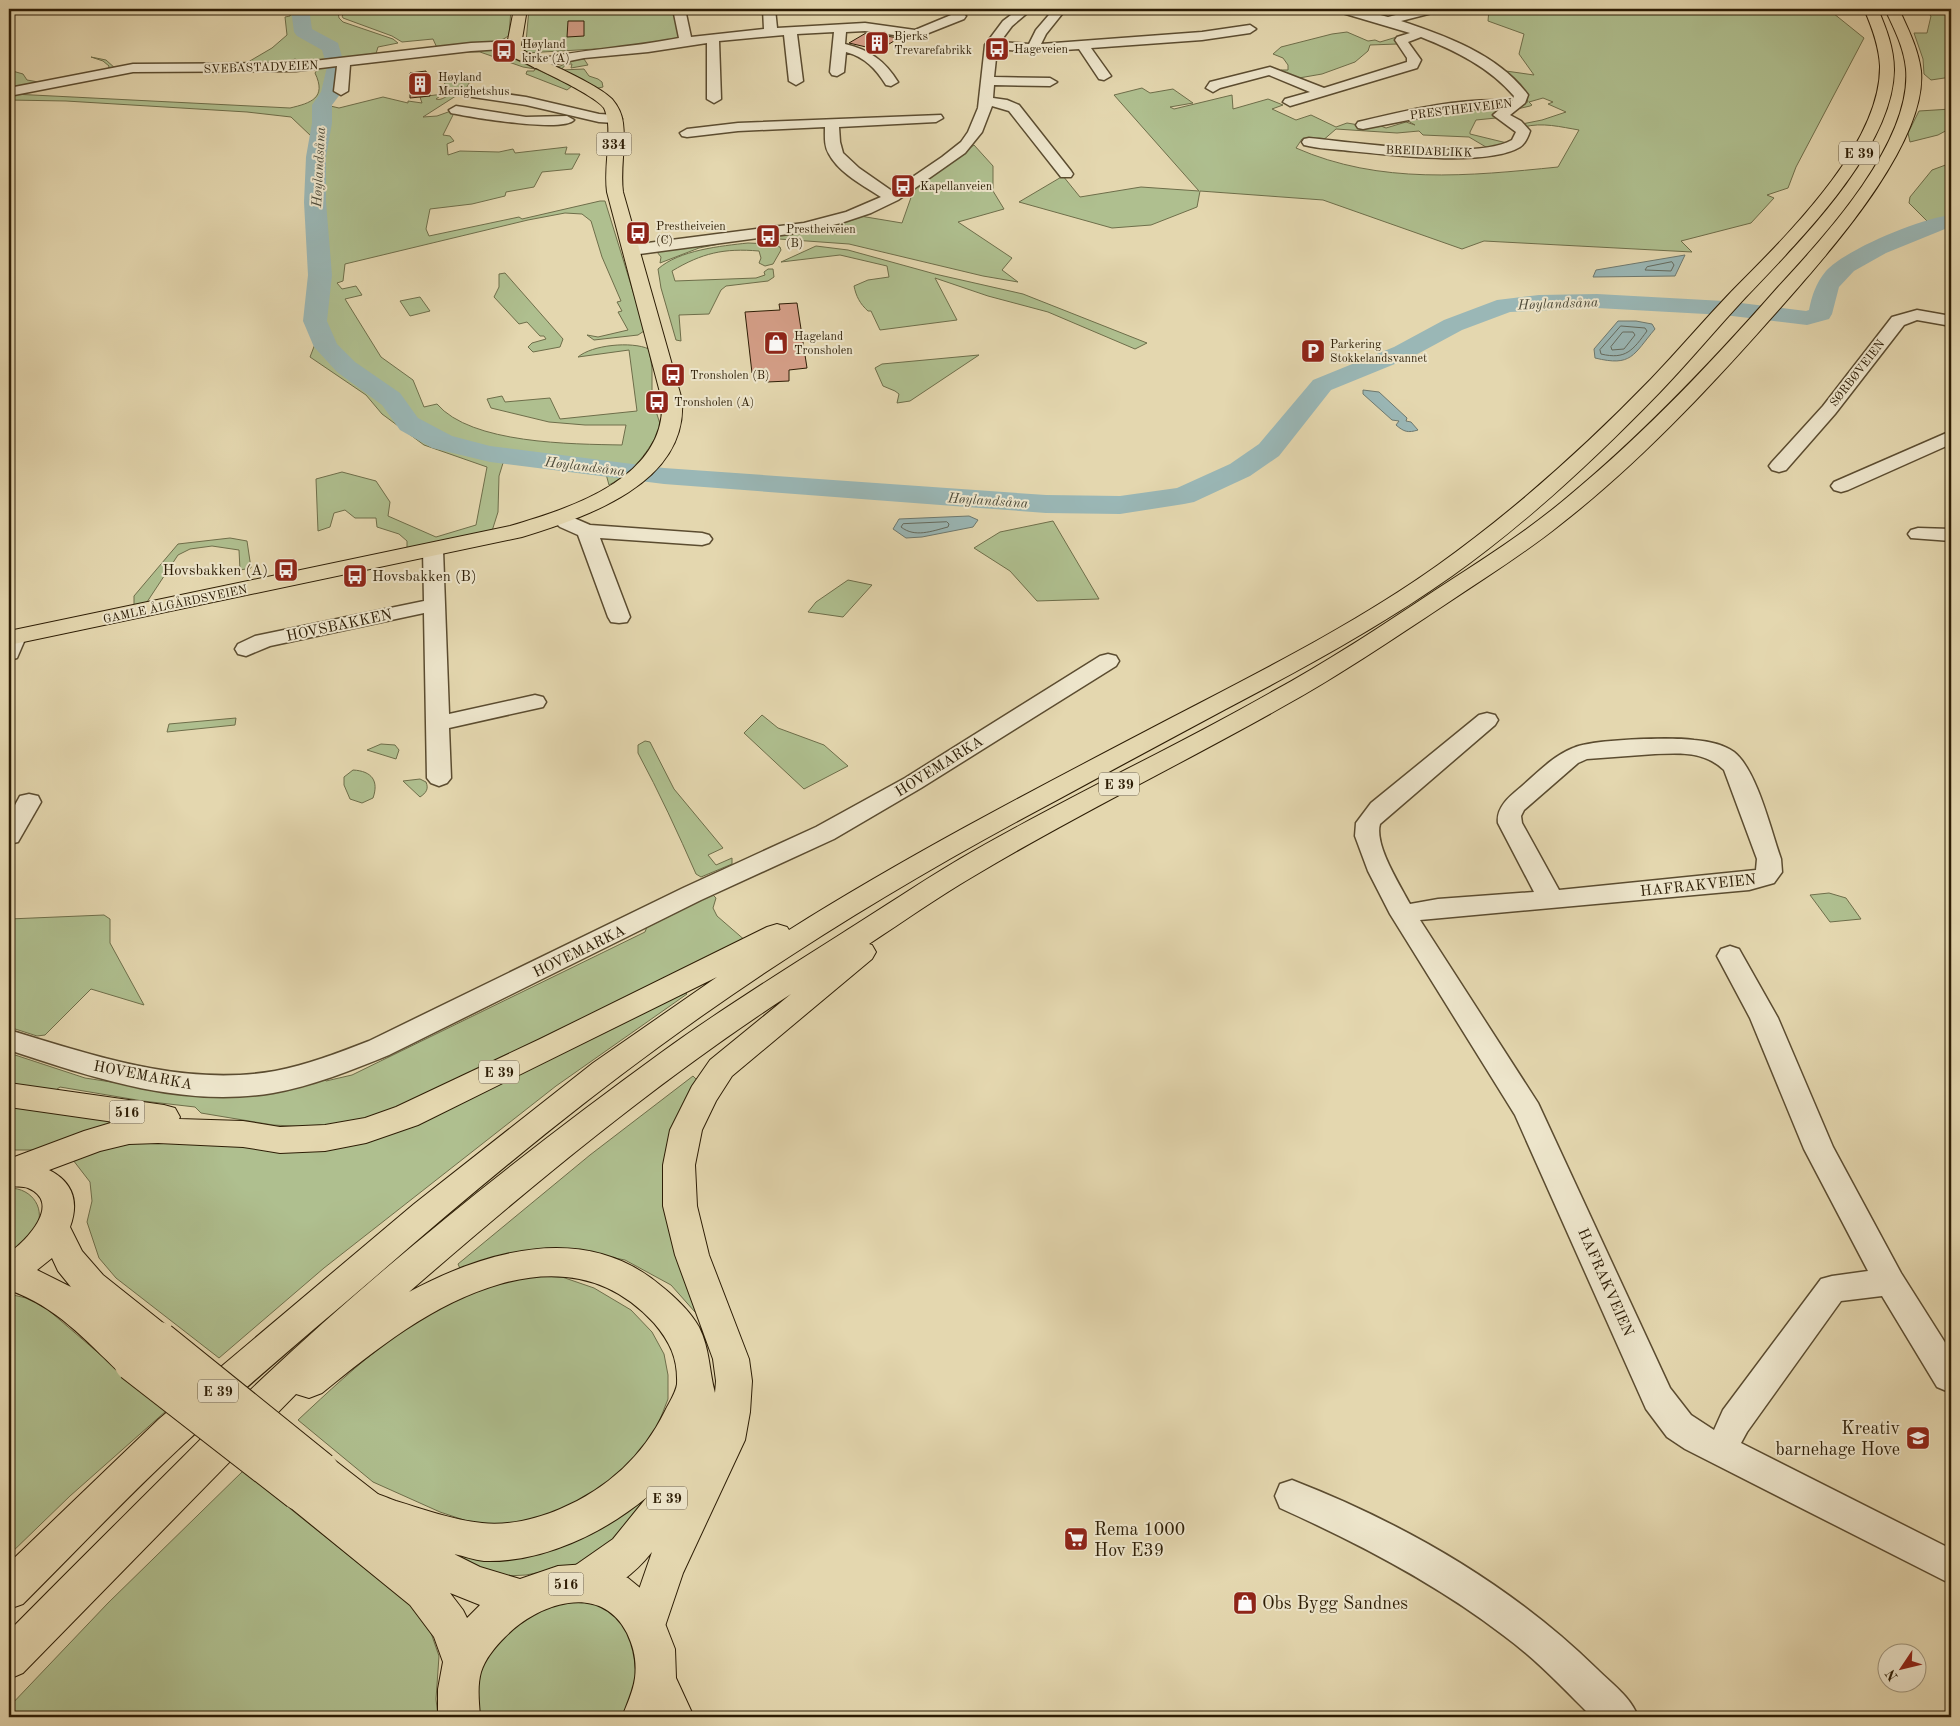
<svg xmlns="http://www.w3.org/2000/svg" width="1960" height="1726" font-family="'Old Standard TT',serif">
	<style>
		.green { fill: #afbf8f; stroke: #6e6e4a }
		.water { fill: #9ab7b6; stroke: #6e796f }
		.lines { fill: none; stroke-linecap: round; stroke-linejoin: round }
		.shore { stroke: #646a5e; stroke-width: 1 }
		.river { fill: #9ab7b6; fill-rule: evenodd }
		.building { fill: #d49e87; stroke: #2d1d05 }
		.minor-casing { stroke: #5b4c30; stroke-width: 3 }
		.major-casing { stroke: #2d1d05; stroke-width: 2 }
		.highway-casing { stroke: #2d1d05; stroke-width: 2 }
		.minor { fill: #ede5cb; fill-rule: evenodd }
		.major { fill: #e4d7af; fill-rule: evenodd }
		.highway { fill: #e4d7af; fill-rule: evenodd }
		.major-bridge-casing { stroke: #2d1d05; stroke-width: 40; stroke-linecap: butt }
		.major-bridge { stroke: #e4d7af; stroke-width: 38 }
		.labels { text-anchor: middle; stroke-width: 4; stroke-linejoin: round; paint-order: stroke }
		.far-poi-label { font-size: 12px; fill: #2d1d05; stroke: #ede5cb; text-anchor: start }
		.far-street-label { font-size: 12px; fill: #2d1d05; stroke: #ede5cb }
		.shield { fill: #ede5cb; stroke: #675940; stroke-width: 1 }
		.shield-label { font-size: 14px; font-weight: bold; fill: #2d1d05 }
		.far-water-label { font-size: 14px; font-style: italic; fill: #4e4b3a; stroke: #ede5cb }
		.poi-label { font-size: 15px; fill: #2d1d05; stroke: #ede5cb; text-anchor: end }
		.street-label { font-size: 15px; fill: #2d1d05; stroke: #ede5cb }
		.near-poi-label { font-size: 18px; fill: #2d1d05; stroke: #ede5cb; text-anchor: start }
	</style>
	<rect width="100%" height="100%" fill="#e4d7af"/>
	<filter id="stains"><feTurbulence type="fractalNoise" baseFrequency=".004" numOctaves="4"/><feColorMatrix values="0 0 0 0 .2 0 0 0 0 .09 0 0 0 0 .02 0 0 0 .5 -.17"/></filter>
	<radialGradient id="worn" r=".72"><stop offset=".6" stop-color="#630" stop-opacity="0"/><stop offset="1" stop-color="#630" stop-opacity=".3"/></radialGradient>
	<g class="green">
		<polygon points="292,9 342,9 338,12 339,18 343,22 393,39 398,43 378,47 375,57 308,64 295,59 279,64 243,65 272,48 287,35 285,17 290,16"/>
		<path d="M348,9H511L509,35C500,46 453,48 438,50L433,39L402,42L392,36L343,18L342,16Z"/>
		<polygon points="529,9 674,9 679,41 648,46 525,53"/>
		<path d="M1489,9H1828L1864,38L1796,167L1788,188L1767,195L1774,198L1751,223L1681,241L1692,252L1484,241L1462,249L1323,200L1200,191L1197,207L1151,225L1112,228L1019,202L1063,176L1080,197L1141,187L1199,191L1114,95L1142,88L1150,93L1173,89L1193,103L1170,107L1174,109L1232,95L1233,109L1268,99L1283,105L1272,109L1296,120L1311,115L1336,127L1347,123L1365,126L1376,124L1386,128L1406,122L1415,125L1408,121L1411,120L1406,117L1496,105L1504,109L1497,111L1496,118L1476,120L1470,132V134L1507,143L1491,150L1469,137L1423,135L1419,131L1397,133L1336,129L1321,142L1302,139L1296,148C1380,185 1469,176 1558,167L1579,130C1561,127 1542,122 1524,127L1522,124L1542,120L1566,112L1548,104L1553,102L1543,98L1529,102L1532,105L1530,106L1513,110L1525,102H1528L1525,92L1499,70L1534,75L1519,54L1524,34L1488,21Z"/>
		<polygon points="1923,9 1951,9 1951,77 1931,80 1924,74 1923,59 1914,33 1927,33 1931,16"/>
		<polygon points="1404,31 1410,31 1411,34 1397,41 1397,44 1370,45 1368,51 1355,62 1322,74 1299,78 1280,72 1281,70 1288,70 1288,65 1283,58 1273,54 1281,47 1332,34 1347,32 1368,41 1375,40 1380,42 1407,34"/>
		<polygon points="488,49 495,50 492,52 500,55 504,54 572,86 567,90 526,74 527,71 534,71 535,69 523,67 480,52 456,52"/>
		<polygon points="91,57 106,60 116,69 9,91 9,70 23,74 27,80 44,83 108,70 109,66 103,61"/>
		<polygon points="578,59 584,59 588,65 571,68 572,64 566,64 561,70 584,69 589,76 598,79 602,82 603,87 594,89 555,68"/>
		<path d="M334,65C340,83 336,90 326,105L339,108L383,97L408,103V101L422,103L420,97L443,94L436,99C441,101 448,96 451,92L447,91L449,90L443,81L455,80V75H474L465,90H458L457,92H462L423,117L437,116L451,111L454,113L443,135L450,136L454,141L447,144L448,155L460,151L499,152L513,149L515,153L567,147L565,154H580L572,169L542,172L534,187L506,192L505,196L472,204L430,209L426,229L429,236L519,217L522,219L600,201H605L644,327V331L638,335L594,340L587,335L598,337L628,330L618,312L622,311L617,302L621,301L602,257L591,221L582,214L565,213L528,220L345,264L343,281L337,283L342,289L356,286L362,295L345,299L381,357L413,380L424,407L437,404C471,444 572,444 622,445L626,425H585L549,422L491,408L487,399L502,396L505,402L550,398L560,419L637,411L629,350L578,357C592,345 631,341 649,349L652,368V399L647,400L648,405H654L661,427C648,452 635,471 609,485L606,474L511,460L503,463L499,476L498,512L492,531L407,548V541L399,534L377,527L376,518H355L345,510L334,513L330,527L318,531L316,479L342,472L376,481L390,502L388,516L436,537L476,525L487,467L424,445L382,414L366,395L310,357L315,344L311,268V136L291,117L247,112L66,101L9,100V94H13L290,108C311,103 327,98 315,73L320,66Z"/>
		<polygon points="1951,109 1951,128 1938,135 1910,142 1908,133 1919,111"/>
		<polygon points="974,145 993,166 993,191 1004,209 958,222 1012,258 1002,270 1018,282 983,276 849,244 765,238 860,216 902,223 914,189"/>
		<polygon points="1951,163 1951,230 1928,222 1909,203 1910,197 1932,170"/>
		<polygon points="718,243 719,244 699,248 660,263 661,257 657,252"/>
		<path d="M748,243L771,244L780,247L781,250L773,264L765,266L759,263L761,258L759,251C724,248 702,253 672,271L675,281L756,278L765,275L764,272L768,269H773L774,277L768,281L726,286L721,290L709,314L679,315L681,341L676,340L661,288L658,269C679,250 721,246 748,243Z"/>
		<path d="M816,246L848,250L935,274L1023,294L1147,343L1135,349L1048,312L988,296L935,278L957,320L880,330L871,311H868C860,304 856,296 854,286L868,280L889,277L887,266L840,255L781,262Z"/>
		<polygon points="505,273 563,339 560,347 533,352 528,347 532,343 546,339 544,336 540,336 527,322 519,324 494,297 499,287 499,274"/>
		<polygon points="420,297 430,311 410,316 400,301"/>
		<polygon points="979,355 910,401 897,403 899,394 895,391 883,386 875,368 882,364"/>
		<polygon points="1053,521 1099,599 1037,601 1010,571 974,548 1000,532"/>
		<polygon points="230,538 247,541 251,568 240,570 239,550 212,546 190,549 178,555 147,602 134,606 134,596 178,544"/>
		<polygon points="848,580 872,585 843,617 808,612 816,602"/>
		<polygon points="762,715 778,728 824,745 848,766 804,789 744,733"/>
		<polygon points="236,718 235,725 167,732 169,724"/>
		<path d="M645,741L650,742L674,789L723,848L708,855L716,865L732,858V864L701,877L696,874C678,833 659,792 638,753V745Z"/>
		<polygon points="381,744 395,745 399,750 396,759 367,750"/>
		<path d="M353,770C372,771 379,781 373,798L362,803L350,799L344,785V777Z"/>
		<path d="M420,779L426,782C429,789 426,793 420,797L403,781Z"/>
		<polygon points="710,892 716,898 713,908 717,916 747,942 430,1096 344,1125 311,1127 273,1125 201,1113 195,1107 143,1101 60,1087 53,1092 38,1088 9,1083 9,1053 85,1078 144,1087 323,1078 326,1081 352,1075 645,932 648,924"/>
		<polygon points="1829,893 1846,898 1861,919 1830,922 1810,895"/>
		<polygon points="104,915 110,919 110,943 144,1005 91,989 45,1035 37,1036 9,1027 9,919"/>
		<polygon points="682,990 687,994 556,1086 324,1268 219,1358 116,1278 99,1258 87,1222 92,1201 90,1182 73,1160 81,1154 147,1138 325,1147"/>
		<polygon points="693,1076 700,1083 682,1113 699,1307 695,1312 671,1285 625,1260 574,1250 462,1273 458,1264 590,1155"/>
		<polygon points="9,1102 113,1118 113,1128 53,1150 9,1150"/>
		<path d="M9,1188C33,1188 47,1210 35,1231C29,1240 17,1250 9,1256Z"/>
		<path d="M533,1276L562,1277L594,1288L631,1310L652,1332L664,1354L668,1375V1399L657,1427L645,1452L617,1479L556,1516L500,1526L470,1522L440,1512L373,1482L298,1420C358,1364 415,1310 495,1284C507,1280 520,1278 533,1276Z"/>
		<polygon points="9,1294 26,1298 46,1308 166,1411 70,1496 9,1555"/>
		<polygon points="243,1471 413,1607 431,1633 439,1656 436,1699 438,1717 9,1717 9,1707 108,1603"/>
		<polygon points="644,1493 653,1500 590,1562 526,1575 487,1577 439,1546"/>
		<polygon points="591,1600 622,1617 639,1648 635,1706 628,1717 474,1717 472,1710 482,1656 538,1604"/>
	</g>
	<g class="water">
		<polygon points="1685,255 1675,276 1593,277 1596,270"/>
		<path d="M1618,321H1636L1652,324L1655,329C1633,355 1632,367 1595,358L1594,349Z"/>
		<path d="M1363,390L1379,392L1407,418L1406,421L1411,422L1418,430C1408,433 1404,432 1396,425L1399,421L1392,420L1363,394Z"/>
		<polygon points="969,516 978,520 973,527 922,537 906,538 893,529 899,519"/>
	</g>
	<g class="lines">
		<g class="shore">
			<polygon points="1672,262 1674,265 1671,271 1645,270 1647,267"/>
			<path d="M1621,326L1645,328L1647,331C1633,350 1626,360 1601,354L1600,350Z"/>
			<polygon points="1623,332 1633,332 1635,335 1624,349 1612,350 1611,347"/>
			<path d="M947,522L949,524L948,527C932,531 915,538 901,527L903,524Z"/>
		</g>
		<path class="river" d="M291,9H309L312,29L338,43L345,67L341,93L332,105V123L326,157V202L332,275L327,321L337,344L355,362L400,393L418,418L452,436L490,446L664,468L1046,495L1120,496L1177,488L1230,464L1259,444L1313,380L1394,347L1444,320L1497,300L1539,295L1597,294L1724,301L1806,311L1809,310C1812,295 1816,283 1826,271C1846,249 1922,218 1951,215V229H1945L1886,253L1854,271L1839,287L1832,314L1829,319L1807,325L1724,315L1597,308L1510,312L1462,330L1412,357L1331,390L1279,456L1250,476L1194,502L1184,504L1120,514L1046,513L664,484L490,462L432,448L400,430L382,405L337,372L314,347L303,321L308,275L304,202L306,157L312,123V105L321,92L327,67L322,50L297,36L294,32Z"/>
	</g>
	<g class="building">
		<polygon points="568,21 584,21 584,36 567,37"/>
		<polygon points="866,33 899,38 879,50 849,43"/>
		<polygon points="426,71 430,96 410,98 410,73"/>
		<polygon points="797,303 807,368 789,370 789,381 767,382 765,372 752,373 745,312 780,310 779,304"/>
	</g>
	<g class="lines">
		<defs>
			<g id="minor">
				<path d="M673,9H685L691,37L764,29L763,9H775L777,28L865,23L915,30L956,13L960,12L966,16L964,19L916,38L865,31L846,32L845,44C870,50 885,61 898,82L891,86L886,85C876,69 865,57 846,52L844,72L837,76L832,75L830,72L834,32L797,34L803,81L796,85L789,81L784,35L719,41L721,99L714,103L707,99V43L648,52L584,58L535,68L529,64L530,61C579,49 630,48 679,38Z"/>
				<path d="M1019,9H1032L1012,26L1000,42L1029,44L1036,30L1054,9H1066L1046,34L1041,44L1202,32L1250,25L1256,29L1250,33L1202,40L1091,48L1111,76L1104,80L1099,79L1079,49L1033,52L997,49L994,77L1050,78L1057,82L1050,86L994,85L993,98L1007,100L1019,105L1071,171L1073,174L1071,177H1061L1009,111L992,106L982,132L965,153L898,200L871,213L841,223L804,232L632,255L626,253L624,250L626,247L632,245L804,223L846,212L881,197C864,186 839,173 829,154C824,146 825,136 825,127L738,131L687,137L682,136L680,133L687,129L738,123L941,115L943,118L936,122L839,127L840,142L843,153L859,168L892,191L942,157L961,142L968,132L978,108L985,45L1003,21Z"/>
				<path d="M1337,9H1357L1388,17L1419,9H1438L1436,12L1401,21C1446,36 1499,55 1528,95L1525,103L1510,115L1521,121L1530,131C1528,137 1525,144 1520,147C1487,167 1389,155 1350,151C1335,149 1319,149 1304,145L1302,142L1304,139L1309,138C1353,142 1476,161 1512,140L1516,132L1493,115L1501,108L1459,110L1363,129L1358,128L1356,125L1358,122C1408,110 1460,97 1512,101L1514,96C1489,67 1456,51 1421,37L1408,42L1421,60L1417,68L1290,106L1283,102L1285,99L1310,92L1269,75L1220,88L1213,92L1206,88L1210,82L1270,67L1324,88L1407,62V58L1395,40L1397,37L1410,33L1339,12Z"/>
				<polygon points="514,41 520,45 518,48 471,51 350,65 348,91 341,95 334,91 337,66 296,71 133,72 9,96 9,88 133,64 296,63 471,43"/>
				<polygon points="471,89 526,97 599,114 615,115 622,119 615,123 599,122 526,105 466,96 464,93 466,90"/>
				<path d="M456,106L526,117L567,116L574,120C563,133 470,117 451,113L449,110Z"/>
				<polygon points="1917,310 1951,316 1951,326 1917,320 1904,325 1835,414 1786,470 1779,472 1772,470 1769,466 1772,462 1823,406 1892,317"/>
				<polygon points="1951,431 1951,444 1848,490 1841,492 1834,490 1831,486 1834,482"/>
				<polygon points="560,512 590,525 702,533 709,535 712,539 709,543 702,545 600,538 630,617 627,622 619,623 611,622 608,617 578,535 560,527 550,518 553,514"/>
				<polygon points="1918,528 1951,529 1951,541 1911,538 1908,534 1911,530"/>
				<polygon points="433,544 440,546 443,550 449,714 535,695 543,697 546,702 543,707 449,728 451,778 447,783 439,786 431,783 427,778 424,613 270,646 246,656 238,654 235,649 238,644 255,636 424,601 423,550 426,546"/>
				<polygon points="15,631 23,632 26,637 17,658 9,660 9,632"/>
				<path d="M1108,654L1116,656L1119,661L1116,666L921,788L834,839L701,900L389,1055C352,1070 313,1086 273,1093C182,1108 94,1078 9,1050V1030C95,1056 184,1087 275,1071C307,1065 338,1053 369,1041L683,888L816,827L905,778L1100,656Z"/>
				<path d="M1487,713L1495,715L1498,720L1495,725L1380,824C1374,845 1400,885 1410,904L1438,899L1534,892L1498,823C1496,807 1510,796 1521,787C1537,773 1553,756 1573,748C1592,739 1671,737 1694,740C1707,741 1723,744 1734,752C1757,770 1771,831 1781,859L1782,872L1774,883L1749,890L1420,920L1538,1103L1670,1388L1691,1415L1714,1430L1723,1410L1821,1279L1832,1276L1868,1271L1804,1149L1750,1018L1717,956L1721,949L1730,946L1739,949L1778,1018L1833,1147L1901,1273L1951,1352V1391L1949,1392L1937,1387L1882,1296L1841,1301L1747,1432L1741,1443L1951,1549V1584L1685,1449L1667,1437L1646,1409L1515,1115L1390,914L1368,871L1355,836L1356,823L1371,803L1479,715ZM1655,754C1681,753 1704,751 1724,770L1757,859L1756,870L1559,890L1522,823L1521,816L1524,810L1578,763L1587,759Z"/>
				<polygon points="29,794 38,796 41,802 18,842 9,844 9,816 20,796"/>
				<path d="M1292,1480C1403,1523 1511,1585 1597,1669C1612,1684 1631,1697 1638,1717H1592C1564,1689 1536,1659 1503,1635C1435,1583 1358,1543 1280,1508L1275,1496L1280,1484Z"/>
			</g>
			<g id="major">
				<path d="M514,9H527L521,45L524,51C546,63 596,83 612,99C618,106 622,114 623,123C626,146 620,169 623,192L682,400C688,484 586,517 522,537L9,645V631L510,526C571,508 667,478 662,400L607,192C604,169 610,146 608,123C607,118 606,112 604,108C594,94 531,66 513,57L507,45Z"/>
				<path d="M9,1160C48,1163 87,1181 70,1227L82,1251L103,1275L172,1330L177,1341L172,1352L159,1357L146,1352L151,1362L146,1373L133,1378L120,1373C84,1339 57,1307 9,1290V1253C26,1241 63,1203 28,1188C23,1186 15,1187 9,1186ZM52,1258L58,1271L71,1287L37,1270Z"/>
				<path d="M320,1453L333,1459L456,1555L480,1567L520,1579L558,1566L587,1564L628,1578L650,1596L666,1626L675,1649L676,1678L694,1717H622C627,1704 633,1692 635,1678C637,1661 634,1648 627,1633C600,1581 537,1604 505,1637C495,1647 485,1659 481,1672C477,1686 479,1702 480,1717H438V1689L443,1662L434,1637L410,1605L286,1504L280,1491L286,1478L299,1473L303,1475L301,1471L307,1459ZM450,1593L480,1605L467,1618L463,1610Z"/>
			</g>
			<g id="highway">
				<path d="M1864,9H1878C1886,28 1894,48 1894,70C1893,149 1797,243 1745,298C1716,329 1690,361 1660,392C1596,458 1528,522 1452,576C1380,627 1302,669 1224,710C1168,740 1112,770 1057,800C919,873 785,954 660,1046C561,1118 467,1197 375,1277C311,1332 246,1386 185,1443C129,1495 77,1550 23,1604L9,1609V1563L159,1419L414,1204L593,1063L717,977L418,1125L366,1143L325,1151L280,1153L243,1147L158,1143L129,1144L100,1151L9,1185V1159L84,1131L114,1122L9,1107V1083L164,1105L175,1108L180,1117L179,1119L243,1121L280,1127L325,1125L365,1118L396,1107L540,1039L767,927L777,924L787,927L789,930C913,852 1043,785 1173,717C1263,670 1355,624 1438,565C1515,510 1585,447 1651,379C1678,351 1704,320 1731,292C1784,238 1881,146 1880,66C1879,46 1872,27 1864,9Z"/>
				<path d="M1885,9H1899C1908,29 1918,48 1921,71C1927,139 1839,241 1796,290C1723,373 1648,456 1561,524C1525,553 1485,578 1446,604C1393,639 1340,675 1284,706C1182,764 1075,815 974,876C938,897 904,921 869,944L872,945L876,952L872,959L732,1076L716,1101L702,1130L695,1165L697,1206L709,1255L749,1359L752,1381L750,1412L745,1440L683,1573L661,1638L647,1644L633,1638L627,1624L652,1552C635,1574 610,1592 584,1602L570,1597L564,1583L570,1569L613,1539L647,1497C604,1533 542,1563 484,1561C474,1560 464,1556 454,1554C420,1546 385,1535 352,1522L347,1509L352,1496C357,1494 363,1491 368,1492C378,1493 387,1498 396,1501C423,1509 453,1520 482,1523C507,1526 537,1519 560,1509C607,1489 643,1456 665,1411C669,1403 676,1392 677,1384C678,1358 670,1342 654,1323C612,1277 559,1267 500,1284C433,1303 375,1350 322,1393L309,1398L296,1394L23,1673L9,1679V1631C66,1573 124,1516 182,1458C209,1431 236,1403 264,1377C389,1260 524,1152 662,1052C721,1009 783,971 844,932C881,909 916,885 953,863C1056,802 1166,752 1270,693C1327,662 1380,627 1434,591C1480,561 1528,531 1570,495C1646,432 1714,360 1779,286C1826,235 1912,142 1906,69C1904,47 1894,29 1885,9ZM791,994L710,1060L692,1086L670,1130L663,1165V1206L675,1255L713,1359L716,1381L715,1393C709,1371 710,1349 699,1327C690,1311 674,1296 660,1285C585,1222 487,1250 409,1292C531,1186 656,1082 791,994Z"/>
			</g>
		</defs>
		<use href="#minor" class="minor-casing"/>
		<use href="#major" class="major-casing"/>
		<use href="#highway" class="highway-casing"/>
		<use href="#minor" class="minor"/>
		<use href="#major" class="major"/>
		<use href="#highway" class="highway"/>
		<defs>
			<g id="major-bridge">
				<polyline points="159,1341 320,1471"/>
				<polyline points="133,1362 299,1491"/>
			</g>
		</defs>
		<use href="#major-bridge" class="major-bridge-casing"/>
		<use href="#major-bridge" class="major-bridge"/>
	</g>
	<defs>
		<symbol id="building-square" viewBox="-11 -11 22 22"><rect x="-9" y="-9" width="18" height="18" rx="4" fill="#8f2418" stroke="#ede5cb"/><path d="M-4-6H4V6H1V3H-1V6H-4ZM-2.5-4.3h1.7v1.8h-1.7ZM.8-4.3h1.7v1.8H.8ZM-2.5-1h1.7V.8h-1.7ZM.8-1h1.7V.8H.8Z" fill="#fff"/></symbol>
		<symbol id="bus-square" viewBox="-11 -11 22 22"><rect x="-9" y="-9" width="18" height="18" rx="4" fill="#8f2418" stroke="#ede5cb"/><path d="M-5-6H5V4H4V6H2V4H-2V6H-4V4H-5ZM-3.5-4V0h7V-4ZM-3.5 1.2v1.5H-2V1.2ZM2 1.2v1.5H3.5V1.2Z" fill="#fff"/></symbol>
		<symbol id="shop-square" viewBox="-11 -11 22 22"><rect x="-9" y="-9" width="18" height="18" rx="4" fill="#8f2418" stroke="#ede5cb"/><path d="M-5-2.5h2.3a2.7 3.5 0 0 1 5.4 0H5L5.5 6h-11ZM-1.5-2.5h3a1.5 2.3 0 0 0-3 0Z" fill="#fff"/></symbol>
		<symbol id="parking-square" viewBox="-11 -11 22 22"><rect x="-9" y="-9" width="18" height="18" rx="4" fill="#8f2418" stroke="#ede5cb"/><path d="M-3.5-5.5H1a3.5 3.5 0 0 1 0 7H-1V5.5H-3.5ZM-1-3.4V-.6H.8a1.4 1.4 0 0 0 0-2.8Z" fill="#fff"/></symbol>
		<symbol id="school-square" viewBox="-11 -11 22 22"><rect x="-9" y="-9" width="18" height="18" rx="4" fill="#8f2418" stroke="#ede5cb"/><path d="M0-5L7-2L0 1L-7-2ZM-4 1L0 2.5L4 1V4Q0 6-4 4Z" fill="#fff"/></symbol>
		<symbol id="supermarket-square" viewBox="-11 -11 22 22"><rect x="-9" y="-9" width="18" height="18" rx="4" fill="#8f2418" stroke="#ede5cb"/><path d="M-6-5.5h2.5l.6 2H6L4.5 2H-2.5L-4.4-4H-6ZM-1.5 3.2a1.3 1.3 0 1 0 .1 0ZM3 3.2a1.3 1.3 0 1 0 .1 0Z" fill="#fff"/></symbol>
	</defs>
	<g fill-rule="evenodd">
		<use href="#building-square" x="863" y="29" width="28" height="28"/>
		<use href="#bus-square" x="983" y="35" width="28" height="28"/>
		<use href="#bus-square" x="490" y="37" width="28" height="28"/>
		<use href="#building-square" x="406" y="70" width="28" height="28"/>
		<use href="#bus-square" x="889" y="172" width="28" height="28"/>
		<use href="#bus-square" x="624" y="219" width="28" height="28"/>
		<use href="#bus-square" x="754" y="222" width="28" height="28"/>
		<use href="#shop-square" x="762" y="329" width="28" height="28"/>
		<use href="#parking-square" x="1299" y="337" width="28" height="28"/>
		<use href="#bus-square" x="659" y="361" width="28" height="28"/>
		<use href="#bus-square" x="643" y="388" width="28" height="28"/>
		<use href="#bus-square" x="272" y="556" width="28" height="28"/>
		<use href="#bus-square" x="341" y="562" width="28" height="28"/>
		<use href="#school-square" x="1904" y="1424" width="28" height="28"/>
		<use href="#supermarket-square" x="1062" y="1525" width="28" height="28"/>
		<use href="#shop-square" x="1231" y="1589" width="28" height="28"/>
	</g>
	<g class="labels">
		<g class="far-poi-label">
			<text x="894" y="40">Bjerks<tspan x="894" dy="14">Trevarefabrikk</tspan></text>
			<text x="522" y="48">Høyland<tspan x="522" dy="14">kirke (A)</tspan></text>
			<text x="1014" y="53">Hageveien</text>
			<text x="438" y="81">Høyland<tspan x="438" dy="14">Menighetshus</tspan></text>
			<text x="920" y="190">Kapellanveien</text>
			<text x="656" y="230">Prestheiveien<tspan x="656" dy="14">(C)</tspan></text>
			<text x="786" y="233">Prestheiveien<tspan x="786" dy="14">(B)</tspan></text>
			<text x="794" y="340">Hageland<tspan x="794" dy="14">Tronsholen</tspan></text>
			<text x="1330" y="348">Parkering<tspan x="1330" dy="14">Stokkelandsvannet</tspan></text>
			<text x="690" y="379">Tronsholen (B)</text>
			<text x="674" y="406">Tronsholen (A)</text>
		</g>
		<g class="far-street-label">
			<text transform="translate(261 67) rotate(-2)" y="4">SVEBASTADVEIEN</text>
			<text transform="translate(1461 109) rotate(-7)" y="4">PRESTHEIVEIEN</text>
			<text transform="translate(1429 151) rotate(2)" y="4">BREIDABLIKK</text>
			<text transform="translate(1857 373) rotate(-52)" y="4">SØRBØVEIEN</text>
			<text transform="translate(175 604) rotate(-12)" y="4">GAMLE ÅLGÅRDSVEIEN</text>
		</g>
		<g class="shield">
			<rect x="596.5" y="132.5" width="35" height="23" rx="4"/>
			<rect x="1839" y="141.5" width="40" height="23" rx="4"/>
			<rect x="1099" y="772.5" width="40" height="23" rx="4"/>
			<rect x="479" y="1060.5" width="40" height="23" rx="4"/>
			<rect x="109.5" y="1100.5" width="35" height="23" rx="4"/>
			<rect x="198" y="1379.5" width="40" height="23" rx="4"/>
			<rect x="647" y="1486.5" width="40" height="23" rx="4"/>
			<rect x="548.5" y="1572.5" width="35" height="23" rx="4"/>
		</g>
		<g class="shield-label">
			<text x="614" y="149">334</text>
			<text x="1859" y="158">E 39</text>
			<text x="1119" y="789">E 39</text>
			<text x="499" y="1077">E 39</text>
			<text x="127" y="1117">516</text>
			<text x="218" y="1396">E 39</text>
			<text x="667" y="1503">E 39</text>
			<text x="566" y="1589">516</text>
		</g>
		<g class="far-water-label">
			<text transform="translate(318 167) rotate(-87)" y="5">Høylandsåna</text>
			<text transform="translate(1558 303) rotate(-2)" y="5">Høylandsåna</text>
			<text transform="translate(585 466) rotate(7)" y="5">Høylandsåna</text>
			<text transform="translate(988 500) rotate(4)" y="5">Høylandsåna</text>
		</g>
		<g class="poi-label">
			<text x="268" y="575">Hovsbakken (A)</text>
			<text x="372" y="581" text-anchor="start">Hovsbakken (B)</text>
		</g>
		<g class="street-label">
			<text transform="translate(339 625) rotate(-12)" y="5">HOVSBAKKEN</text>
			<text transform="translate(939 766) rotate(-32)" y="5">HOVEMARKA</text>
			<text transform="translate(1698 885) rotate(-6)" y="5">HAFRAKVEIEN</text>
			<text transform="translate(579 951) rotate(-26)" y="5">HOVEMARKA</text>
			<text transform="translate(143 1075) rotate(11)" y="5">HOVEMARKA</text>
			<text transform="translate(1606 1282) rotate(66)" y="5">HAFRAKVEIEN</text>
		</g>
		<g class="near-poi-label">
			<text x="1900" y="1434" text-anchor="end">Kreativ<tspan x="1900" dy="21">barnehage Hove</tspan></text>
			<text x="1094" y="1535">Rema 1000<tspan x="1094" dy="21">Hov E39</tspan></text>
			<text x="1262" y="1609">Obs Bygg Sandnes</text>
		</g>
	</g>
	<rect width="1960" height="1726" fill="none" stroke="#e4d7af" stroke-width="30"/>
	<rect x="10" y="10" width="1940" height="1706" fill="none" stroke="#2d1d05" stroke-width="2.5"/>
	<rect x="15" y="15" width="1930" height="1696" fill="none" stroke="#2d1d05"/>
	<g transform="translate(1902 1668) rotate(235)"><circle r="24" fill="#ede5cb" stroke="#a0957c"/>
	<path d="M0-4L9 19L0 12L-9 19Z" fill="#8f2418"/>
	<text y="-8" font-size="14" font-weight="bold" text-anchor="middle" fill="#2d1d05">N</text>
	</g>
	<rect width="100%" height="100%" filter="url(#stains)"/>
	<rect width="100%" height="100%" fill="url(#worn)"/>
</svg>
